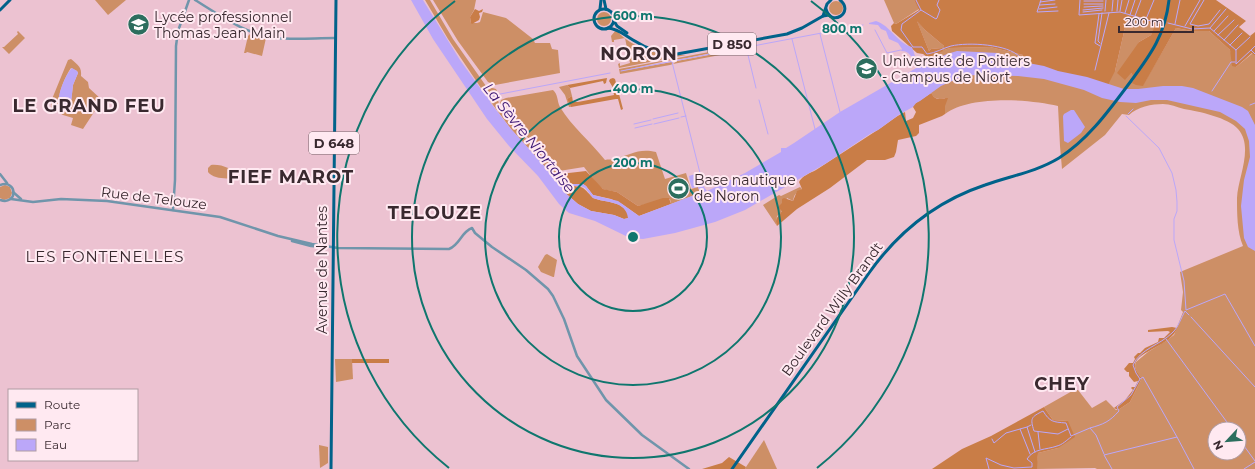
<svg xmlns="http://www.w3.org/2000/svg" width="1255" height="469" font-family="Montserrat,sans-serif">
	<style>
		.green { fill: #cd8f66; fill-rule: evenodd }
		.forest { fill: #c97d47 }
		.water { fill: #bba7f9; fill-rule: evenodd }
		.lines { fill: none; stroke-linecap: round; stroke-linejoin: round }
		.stream { stroke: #bba7f9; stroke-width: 1 }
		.tertiary { stroke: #7095ab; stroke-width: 2.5 }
		.primary { stroke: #00628a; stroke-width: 3 }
		.ring { fill: none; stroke: #0f766e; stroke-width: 2 }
		.labels { text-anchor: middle; stroke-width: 4; stroke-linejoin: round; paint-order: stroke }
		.shield { fill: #ffe9f1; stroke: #746369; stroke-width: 1 }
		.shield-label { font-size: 13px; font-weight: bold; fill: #39292f }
		.poi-label { font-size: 14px; fill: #39292f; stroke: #ffe9f1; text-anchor: start }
		.street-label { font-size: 14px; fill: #39292f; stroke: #ffe9f1 }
		.water-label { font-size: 15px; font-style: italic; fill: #3c1674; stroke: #ffe9f1 }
		.neighbourhood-label { font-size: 15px; letter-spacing: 1px; fill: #39292f; stroke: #ffe9f1 }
		.district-label { font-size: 18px; font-weight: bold; letter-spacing: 1px; fill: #39292f; stroke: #ffe9f1 }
		.centre { fill: #0f766e; stroke: #ffe9f1; stroke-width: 2 }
		.ring-label { font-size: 12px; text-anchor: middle; font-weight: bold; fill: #0f766e; stroke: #ffe9f1; stroke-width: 4; stroke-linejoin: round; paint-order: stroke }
	</style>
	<rect width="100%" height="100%" fill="#ecc2d1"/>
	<g class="green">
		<polygon points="95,0 126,0 108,15"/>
		<polygon points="425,0 430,0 453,39 486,86 496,89 497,91 499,106 515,127 550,164 563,180 559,180 558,182 511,129 490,101 493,97 497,96 497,93 488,94 483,91 448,39"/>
		<polygon points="433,0 476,0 474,10 470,17 471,23 477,23 480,22 483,12 506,18 533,39 535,43 550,43 552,49 558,50 560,73 495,85 488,82 458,41"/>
		<polygon points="884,0 914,0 919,9 896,24 894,23"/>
		<circle cx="836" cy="8" r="7"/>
		<circle cx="604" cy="19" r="7"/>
		<path d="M916,19L925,30L944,46V50L950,48L990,47L1023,55L1017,72L1115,71L1127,19L1156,25L1151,35L1139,42L1131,73L1143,85L1176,28L1192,31H1209L1230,50L1236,67L1253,53L1255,56V469H1097L1095,468L1037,469C1036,463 1038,459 1038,453L1058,448L1068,421L1053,420L1044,407L1074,390H1078L1092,408L1106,400L1116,410H1118L1130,402L1142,378C1138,374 1133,368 1136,362L1148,352L1166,341L1174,335L1183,312L1181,310L1183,292L1180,272L1243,246C1237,232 1237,213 1237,198C1238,177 1254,147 1238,129C1229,118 1198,111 1184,109C1177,107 1170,104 1163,104C1152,104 1137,107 1129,115L1122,114L1105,135L1062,169L1060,146L1058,106C1029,99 970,95 945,114V98C938,100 935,99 931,93L929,57L942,48L931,49L929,51ZM1215,429H1239V453H1215Z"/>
		<path d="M616,30C634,50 660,56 686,55L619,68L618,64L620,63V66L630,63L625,38L614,40V42H612L611,36Z"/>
		<polygon points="18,31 25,38 9,54 2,47 4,47 18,34 17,32"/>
		<polygon points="250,34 266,38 262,56 247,52 246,53 244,53 248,36"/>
		<polygon points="741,46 741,47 687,58 666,61 621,71 672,62 673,64 670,65 620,74 619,69"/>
		<polygon points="741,49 741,51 673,64 677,61"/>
		<path d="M71,59C78,65 82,67 81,76L88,82L89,88L102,100L83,129L71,125L73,118L63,115L51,108L52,99L68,60ZM71,68L77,71L78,73L73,85L71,102L66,109C65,108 62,106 61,105C55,98 66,75 71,68Z"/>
		<polygon points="567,85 570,88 572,96 567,99 571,107 569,107 565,95 559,87"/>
		<path d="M553,90C558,94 557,101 560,107C572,127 591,142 605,160C608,159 611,160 614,159C631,155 638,148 656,152L665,179L686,173L691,189L698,187L700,193L671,204L670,199L638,206L617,192L606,190L603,189L596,183L584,167L559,171L517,126L500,103L501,100L506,98Z"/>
		<path d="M211,165C222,164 233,169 239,177C231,179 214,180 208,172V168Z"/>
		<polygon points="5,185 10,187 12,193 10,198 4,200 0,198 0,187"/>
		<path d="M800,187L802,189C796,192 794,195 793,201L787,198L781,213L777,216L776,223L777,226L763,205L779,195L781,196Z"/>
		<polygon points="547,254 557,260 554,277 553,277 541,272 538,267 545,255"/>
		<polygon points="335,359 352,359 353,379 336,382"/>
		<polygon points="764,440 777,469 745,469 746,467"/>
		<polygon points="319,445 328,447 328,463 320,468"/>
	</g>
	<g class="forest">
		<polygon points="914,0 1216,0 1246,21 1239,27 1250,36 1255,32 1255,56 1252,53 1236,67 1232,66 1230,50 1209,31 1192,31 1176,28 1143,86 1136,85 1132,83 1135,78 1131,73 1125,80 1117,73 1139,42 1151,35 1155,25 1127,19 1115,71 1107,87 1017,72 1023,55 990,47 950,48 944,50 944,46 925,30 917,21 929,51 931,49 942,48 943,51 929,57 927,57 923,54 917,53 892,31 891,26 894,23 896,24 919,10"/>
		<polygon points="475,9 479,11 483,9 482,12 479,13 480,17 479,20 472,24 471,23 470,17"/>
		<polygon points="607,78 606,83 604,84 603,81 570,88 567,85"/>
		<polygon points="613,78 615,79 623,109 621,110 618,99 616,99 571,107 567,99 572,96 573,102 578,102 614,95 612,86 609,81 610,79"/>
		<path d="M931,93C937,102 939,98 948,98L945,106V114L942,116L919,125V133L916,136L898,140L896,152L894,157L885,160H867L830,188L797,209L777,226C774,218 779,216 782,211L779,208V206L782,203V199L784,198L793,201L797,191L802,189L799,182C802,176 810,173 816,170C836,157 856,144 876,131C886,125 894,117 905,112L906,121L913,118L916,112L913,107V105Z"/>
		<polygon points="586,171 603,189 617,192 638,206 663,198 669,198 671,204 639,216 622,204 611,199 593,195 586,186 583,184 568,184 561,186 558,182 559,180 564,180 560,174"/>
		<path d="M568,186C584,187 581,185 593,198C605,203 626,200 629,218L624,219L614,215L591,211L578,204L563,191V188Z"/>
		<path d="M1172,327L1177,328C1172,345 1138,351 1135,364C1134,369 1139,375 1142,378L1130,402L1118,410L1114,408L1125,400L1133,390L1131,388L1132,387H1135L1138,381L1134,382L1129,376V372H1127L1124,369L1129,363H1133L1135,359L1134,357L1138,353H1140L1145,348L1158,342L1159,338H1164L1170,332L1168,331L1148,332V330Z"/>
		<rect x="352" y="359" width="37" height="4"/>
		<polygon points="1044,407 1053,420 1068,421 1075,437 1058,448 1038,453 1037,469 932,469 962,449 991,436"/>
		<polygon points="729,457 746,467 745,469 702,469 722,463"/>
	</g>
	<g class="water">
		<path d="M411,0H423L460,60L483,92L488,94L496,93L497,95L490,98V102L511,129L542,163L561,186L568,184H583L586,186L593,195L618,201L639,216L700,193L698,187L692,188L690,182L697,180L690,182L689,176L701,172L704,187L707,191L745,173L781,152V148H786L794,143L840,112L918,67V64C911,59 911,51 901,51L902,49L898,43L889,39L886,31L881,29L878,25L869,24V23L876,21C890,25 898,44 912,47L916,59L923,63L929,62L947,54L957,51L998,53L1023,62L1044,66L1058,71L1087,77L1124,89H1138L1163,86H1182L1193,88L1242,107L1248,111L1255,125V251L1248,247L1244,238L1241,206L1244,180L1250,157L1249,141L1245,129L1236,121L1220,112L1167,100H1151L1136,103L1120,102L1102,98L1084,90L1044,79L1018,76L977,75L963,76L941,86L920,101L916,103L913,107L900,114L878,130L870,134L825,164L745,210L715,222L675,233L643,239L630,238L595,221L569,213L559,204L538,176L509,146L487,119L433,39ZM581,186L585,188L593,198C605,203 626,200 628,218L624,219L614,215L591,211L578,204L563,191L562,189L568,186Z"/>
		<path d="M72,68L77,71L78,73L73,85L71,104L65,109C62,107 60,105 59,101C58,93 66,74 72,68Z"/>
		<polygon points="1071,110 1074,110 1085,127 1081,133 1068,143 1064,141 1063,116 1064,114"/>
	</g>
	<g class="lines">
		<g class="stream">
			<polyline points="916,0 921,10"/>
			<path d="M939,0L937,5L940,10L937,18L936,19L921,10L902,24L901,30L913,47H922L927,54C936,53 943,48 951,46C968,42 1008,44 1020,57V61"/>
			<polyline points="1041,0 1037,12 1058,11"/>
			<polyline points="1080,0 1079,15 1120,12 1151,21 1162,22"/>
			<polyline points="1204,0 1190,24 1198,26 1209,24 1220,10"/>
			<polyline points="1084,1 1103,1"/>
			<polyline points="1040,2 1055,0"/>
			<polyline points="1084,4 1103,4"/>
			<polyline points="1040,5 1055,4"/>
			<polyline points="1084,7 1103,6"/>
			<polyline points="1039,9 1057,7"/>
			<polyline points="1083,10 1103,8"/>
			<polyline points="1105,11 1106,0"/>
			<polyline points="1112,11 1113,0"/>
			<polyline points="1117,11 1118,0"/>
			<polyline points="1120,11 1122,0"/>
			<polyline points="1083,12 1102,10"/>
			<polyline points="1125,13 1129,0"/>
			<polyline points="1099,14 1095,43 1100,46"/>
			<polyline points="1130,15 1135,0"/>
			<polyline points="1135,16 1141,0"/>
			<polyline points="1146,19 1154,0"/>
			<polyline points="1168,23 1192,29 1210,28 1236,50 1236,64 1251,50 1255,54"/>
			<polyline points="1175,24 1180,0"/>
			<polyline points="1185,26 1200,0"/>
			<polyline points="854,27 863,25"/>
			<polyline points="1210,28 1226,9"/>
			<polyline points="875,30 887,53 901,50"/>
			<polyline points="1214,31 1228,16"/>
			<polyline points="820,34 840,112"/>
			<polyline points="1218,35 1234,20"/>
			<polyline points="792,39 815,129"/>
			<polyline points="1224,40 1238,25"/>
			<polyline points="1100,43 1098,41 1102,13"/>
			<polyline points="1230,45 1242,33"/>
			<polyline points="1236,50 1250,37"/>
			<polyline points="1251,50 1255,46"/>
			<polyline points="748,55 756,88"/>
			<polyline points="672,62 700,173"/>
			<polyline points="1095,70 1109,13"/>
			<polyline points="621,71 848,28"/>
			<polyline points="1212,91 1231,62 1235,62"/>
			<polyline points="495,95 610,73"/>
			<polyline points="759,100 768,134"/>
			<polyline points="1250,105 1255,103"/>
			<polyline points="1128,114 1133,109"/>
			<polyline points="1126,116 1159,148 1172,173 1176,190 1177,202 1177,211 1174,219 1174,240 1184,281 1186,310 1225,294 1255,346"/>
			<polyline points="681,117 686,116"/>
			<polyline points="653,119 678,113"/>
			<polyline points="634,124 651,120"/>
			<polyline points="654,124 679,118"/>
			<polyline points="635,128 652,124"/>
			<polyline points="1191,317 1255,387"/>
			<polyline points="1166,339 1232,429"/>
			<polyline points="1031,425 1027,427 1035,452"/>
			<polyline points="1027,427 1020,429 1030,454"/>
			<path d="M1068,429L1058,434L1034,431C1030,418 1031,417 1043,411C1050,422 1053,422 1066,423L1071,436L1090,428"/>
			<polyline points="1038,432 1040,449"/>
			<path d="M1177,437L1143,377L1140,379L1136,373L1133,365C1140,349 1160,345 1172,333C1178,328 1181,318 1185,311L1189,315"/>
			<polyline points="992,439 994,443 1006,433 1020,429"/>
			<polyline points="1239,439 1255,461"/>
			<path d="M1104,454L1096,435L1090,428C1104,424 1109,422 1119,411L1117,407L1131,395L1140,379"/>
			<path d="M989,469L986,458L1001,465L1014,468L1032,467V463L1027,459C1034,448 1046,450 1057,446C1062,445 1067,440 1071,437"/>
			<polyline points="1112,469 1104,455 1177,437 1194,469"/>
			<polyline points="1244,469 1255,462"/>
		</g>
		<g class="tertiary">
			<path d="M195,0C221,16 245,34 276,38C295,40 315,38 335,38"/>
			<polyline points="0,174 7,183"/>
			<path d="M0,185C18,179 18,206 0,200"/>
			<polyline points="13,192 21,199"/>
			<path d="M11,199L33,202L61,199L107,201L220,217L278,236L312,244L338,248L449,249C460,245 461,232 472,228L475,233L492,247L526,270L548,289L553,296L564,319L577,356L606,400L642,435L689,469"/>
			<polyline points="173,210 175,180 176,46 178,31 189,0"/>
			<polyline points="292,241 311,246 325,247"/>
		</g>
		<g class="primary">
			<polyline points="604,0 606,9"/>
			<circle cx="604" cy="19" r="10"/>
			<polyline points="600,9 601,0"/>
			<path d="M826,9C831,28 855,12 840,0"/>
			<polyline points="0,10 10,0"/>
			<polyline points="823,16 827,4 831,0"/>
			<polyline points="614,21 617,26 627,33"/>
			<path d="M608,28C619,29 624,35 633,40C647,49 661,54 677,54L787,34L802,28L823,16L829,15"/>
			<polyline points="331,469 336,0"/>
			<path d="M732,469L869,273C898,232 937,201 985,185C1010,176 1036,172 1059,158C1089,139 1110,109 1131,81C1151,54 1165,35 1169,0"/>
		</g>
	</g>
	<g class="ring">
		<circle cx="633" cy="237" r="74"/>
		<circle cx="633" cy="237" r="148"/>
		<circle cx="633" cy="237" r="221"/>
		<path d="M449 468A295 295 0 0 1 455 1M811 1A295 295 0 0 1 817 468"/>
	</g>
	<defs>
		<symbol id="school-disc" viewBox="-11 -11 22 22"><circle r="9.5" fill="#2c6e5e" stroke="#ffe9f1"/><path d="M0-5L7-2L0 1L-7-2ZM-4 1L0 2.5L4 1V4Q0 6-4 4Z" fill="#fff"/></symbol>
		<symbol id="university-disc" viewBox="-11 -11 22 22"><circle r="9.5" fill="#2c6e5e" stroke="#ffe9f1"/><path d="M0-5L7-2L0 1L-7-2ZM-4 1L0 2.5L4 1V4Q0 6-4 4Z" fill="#fff"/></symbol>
		<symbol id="stadium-disc" viewBox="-11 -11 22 22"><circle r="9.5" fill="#2c6e5e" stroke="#ffe9f1"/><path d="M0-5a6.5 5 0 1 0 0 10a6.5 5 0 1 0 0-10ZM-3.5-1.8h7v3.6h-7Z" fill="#fff"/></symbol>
	</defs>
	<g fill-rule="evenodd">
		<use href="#school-disc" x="126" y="12" width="25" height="25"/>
		<use href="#university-disc" x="854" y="56" width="25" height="25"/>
		<use href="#stadium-disc" x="666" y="176" width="25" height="25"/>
	</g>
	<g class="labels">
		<g class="shield">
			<rect x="708" y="33" width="48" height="22" rx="3"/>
			<rect x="309" y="132" width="50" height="22" rx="3"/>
		</g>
		<g class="shield-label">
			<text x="732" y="49">D 850</text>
			<text x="334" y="148">D 648</text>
		</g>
		<g class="poi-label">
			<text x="154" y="22">Lycée professionnel<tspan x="154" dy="16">Thomas Jean Main</tspan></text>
			<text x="882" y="66">Université de Poitiers<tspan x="882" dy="16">- Campus de Niort</tspan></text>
			<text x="694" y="185">Base nautique<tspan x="694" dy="16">de Noron</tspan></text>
		</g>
		<g class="street-label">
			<text transform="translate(154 198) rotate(7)" y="5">Rue de Telouze</text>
			<text transform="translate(322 270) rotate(-90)" y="5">Avenue de Nantes</text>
			<text transform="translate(832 309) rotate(-54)" y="5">Boulevard Willy Brandt</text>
		</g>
		<g class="water-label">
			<text transform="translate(529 138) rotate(51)" y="5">La Sèvre Niortaise</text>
		</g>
		<g class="neighbourhood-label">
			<text x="105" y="262">LES FONTENELLES</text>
		</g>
		<g class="district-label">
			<text x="639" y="60">NORON</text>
			<text x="89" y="112">LE GRAND FEU</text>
			<text x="291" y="183">FIEF MAROT</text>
			<text x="435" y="219">TELOUZE</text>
			<text x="1062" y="390">CHEY</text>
		</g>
	</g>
	<circle cx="633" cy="237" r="6" class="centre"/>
	<g class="ring-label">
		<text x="633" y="20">600 m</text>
		<text x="842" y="33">800 m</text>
		<text x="633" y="93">400 m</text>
		<text x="633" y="167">200 m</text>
	</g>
	<rect x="8" y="389" width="130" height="72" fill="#ffe9f1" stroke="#b09ca3"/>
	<rect x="16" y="402" width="20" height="6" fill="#00628a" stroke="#b09ca3"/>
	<text x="44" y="409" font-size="12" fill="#39292f">Route</text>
	<rect x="16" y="419" width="20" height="12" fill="#cd8f66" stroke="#b09ca3"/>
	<text x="44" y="429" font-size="12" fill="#39292f">Parc</text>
	<rect x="16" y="439" width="20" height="12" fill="#bba7f9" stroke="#b09ca3"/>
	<text x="44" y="449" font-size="12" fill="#39292f">Eau</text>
	<g transform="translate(1227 441) rotate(244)"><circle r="19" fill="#ffe9f1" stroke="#b09ca3"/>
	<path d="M0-3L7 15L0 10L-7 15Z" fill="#2c6e5e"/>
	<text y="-6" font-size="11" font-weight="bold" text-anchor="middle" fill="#39292f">N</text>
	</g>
	<path d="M1119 26v6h74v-6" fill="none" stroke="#39292f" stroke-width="2"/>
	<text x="1125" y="26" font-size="12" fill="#39292f" stroke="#ffe9f1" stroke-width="3" paint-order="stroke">200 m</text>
</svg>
